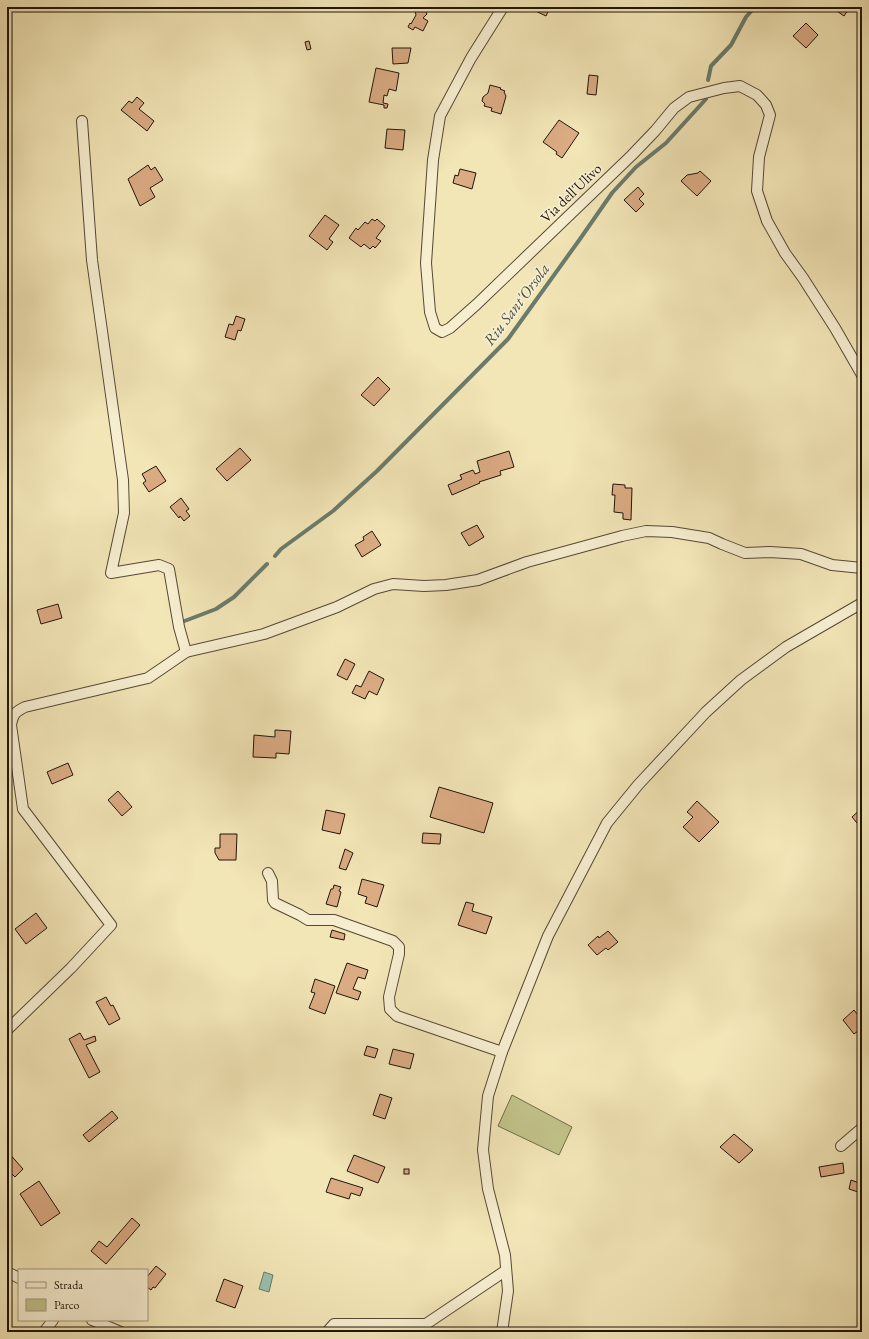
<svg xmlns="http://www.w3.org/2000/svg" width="869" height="1339" font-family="'EB Garamond',serif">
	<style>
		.green { fill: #c1c289; stroke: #706c49 }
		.water { fill: #9bbfae; stroke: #6a7b6c }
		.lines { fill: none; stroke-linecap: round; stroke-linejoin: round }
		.stream { stroke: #6a7b6c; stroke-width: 4 }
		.building { fill: #dbab84; stroke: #201509 }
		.street-casing { stroke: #544934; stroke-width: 12 }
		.street { stroke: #f7eed0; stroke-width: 10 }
		.labels { text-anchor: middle; stroke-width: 3.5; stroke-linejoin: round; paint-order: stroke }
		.street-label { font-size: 15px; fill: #201509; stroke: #f7eed0 }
		.water-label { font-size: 16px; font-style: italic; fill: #4b5043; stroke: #f7eed0 }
	</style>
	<rect width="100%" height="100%" fill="#f2e5b6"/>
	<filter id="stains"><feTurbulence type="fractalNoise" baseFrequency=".005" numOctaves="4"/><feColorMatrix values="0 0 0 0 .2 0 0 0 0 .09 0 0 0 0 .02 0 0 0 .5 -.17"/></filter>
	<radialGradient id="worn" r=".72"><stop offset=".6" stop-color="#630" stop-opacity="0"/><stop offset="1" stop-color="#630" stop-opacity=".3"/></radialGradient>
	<polygon class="green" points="512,1095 572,1127 559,1155 498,1126"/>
	<polygon class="water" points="264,1272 273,1275 269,1292 259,1289"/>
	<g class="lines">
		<g class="stream">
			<polyline points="708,80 711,66 731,45 746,17 755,7"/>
			<polyline points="275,556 281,549 333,511 377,471 508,339 580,239 612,193 636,167 666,143 706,99"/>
			<polyline points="182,622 216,609 234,597 267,564"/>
		</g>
	</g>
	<g class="building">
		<polygon points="527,7 550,7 546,16"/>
		<polygon points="831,7 850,7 844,16"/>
		<polygon points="424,8 427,14 423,18 428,21 423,31 415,27 413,30 408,27 410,23 411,24 416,15 415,11"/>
		<polygon points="806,23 818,35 806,48 793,36"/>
		<polygon points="309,41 311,49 307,50 305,42"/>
		<polygon points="392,48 411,48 408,63 393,64"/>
		<polygon points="376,68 399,73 396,91 389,89 387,96 384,95 383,103 388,104 387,108 384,108 384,105 369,102"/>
		<polygon points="589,75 598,76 596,95 587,94"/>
		<polygon points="490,85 501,88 500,89 505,91 504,92 506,96 501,114 491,111 492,108 484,106 485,104 482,101 483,97 488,93"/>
		<polygon points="137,97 144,103 139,109 154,121 147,131 121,110 129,101 132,103"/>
		<polygon points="559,120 579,133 562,158 556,154 557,152 543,142"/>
		<polygon points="387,129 405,130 403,150 385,148"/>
		<polygon points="148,165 151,170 155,167 163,180 150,188 155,197 140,206 128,179"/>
		<polygon points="460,169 476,173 472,189 453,183 455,175 458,176"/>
		<polygon points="700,171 711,181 697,196 681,181 687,175 698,173"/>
		<polygon points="638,187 644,194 639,199 644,204 636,212 624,200"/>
		<polygon points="325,215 339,225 329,239 333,242 327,250 309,236"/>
		<polygon points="372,219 375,221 377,219 385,226 376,238 381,241 375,248 373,246 370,249 364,244 361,247 349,238 356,228 358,230 365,222 368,224"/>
		<polygon points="236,316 245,319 241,331 238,330 235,340 225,337 229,324 233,325"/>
		<polygon points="378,377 390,389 374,406 361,395"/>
		<polygon points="240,448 251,460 227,481 216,469"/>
		<polygon points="509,451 514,467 500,471 501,475 479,482 480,483 452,495 448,485 462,479 460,475 473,470 475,474 480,472 477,461"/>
		<polygon points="156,466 166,481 149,492 143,483 146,481 142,474"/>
		<polygon points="613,484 625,485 625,488 632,488 631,520 623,519 623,513 614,512 615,495 612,495"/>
		<polygon points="181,498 189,509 186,511 190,516 184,521 180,516 179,518 170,507"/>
		<polygon points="477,525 484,537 469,546 461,533"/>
		<polygon points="372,531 381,545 362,557 355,545 364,540 363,537"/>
		<polygon points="58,604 62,618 41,624 37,610"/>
		<polygon points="345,659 355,664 347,680 337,675"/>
		<polygon points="369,671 384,679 377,695 369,691 365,699 352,693 356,685 361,687"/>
		<polygon points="275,730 291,731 289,754 276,753 276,758 253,757 254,735 275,737"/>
		<polygon points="68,763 73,775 52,784 47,772"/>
		<polygon points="439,787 493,803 484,833 430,817"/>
		<polygon points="118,791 132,807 122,816 108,800"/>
		<polygon points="697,801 719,822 699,842 683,827 693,817 687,812"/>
		<polygon points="862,808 862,829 852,817"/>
		<polygon points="326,810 345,814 340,834 322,830"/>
		<polygon points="423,833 441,834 440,844 422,843"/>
		<polygon points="220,834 237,834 236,860 219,860 215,853 215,848 220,848"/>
		<polygon points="345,849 353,853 346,870 339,868"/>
		<polygon points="362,879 384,885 377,907 365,903 367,897 358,894"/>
		<polygon points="334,885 341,887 339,891 341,892 337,907 326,904 331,889 333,889"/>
		<polygon points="466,902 474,904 472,911 492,917 486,934 458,925"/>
		<polygon points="36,913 47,928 26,944 15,929"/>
		<polygon points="332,930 345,934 344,940 330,937"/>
		<polygon points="608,931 618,942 608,950 606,948 597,955 588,945 598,936 599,938"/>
		<polygon points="347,963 368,970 365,979 358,977 353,989 361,992 358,1000 336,993"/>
		<polygon points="315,979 335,986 325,1014 309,1008 315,993 311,992"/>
		<polygon points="106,997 111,1006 113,1005 120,1019 109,1025 96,1002"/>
		<polygon points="854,1010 857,1014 861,1010 862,1012 862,1035 858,1031 854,1034 843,1020"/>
		<polygon points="80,1033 84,1040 95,1036 96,1041 86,1045 100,1072 89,1078 69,1039"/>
		<polygon points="367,1046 378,1049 375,1058 364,1055"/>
		<polygon points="393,1049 414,1054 410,1069 389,1064"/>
		<polygon points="380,1094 392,1098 385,1119 373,1115"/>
		<polygon points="112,1111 118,1118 89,1142 83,1135"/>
		<polygon points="734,1134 753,1150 739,1163 720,1147"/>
		<polygon points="7,1141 12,1146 7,1151"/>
		<polygon points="7,1151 23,1169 15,1177 7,1169"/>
		<polygon points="354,1155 385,1167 378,1183 347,1171"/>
		<polygon points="843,1163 844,1173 821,1177 819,1167"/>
		<rect x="404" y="1169" width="5" height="5"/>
		<polygon points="331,1178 363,1188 360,1196 351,1193 349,1199 326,1192"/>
		<polygon points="851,1180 862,1184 861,1193 849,1189"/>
		<polygon points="39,1181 60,1213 41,1226 20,1194"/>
		<polygon points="132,1218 140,1225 106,1264 91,1251 99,1241 107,1247"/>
		<polygon points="156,1266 166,1274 155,1288 153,1287 151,1290 147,1287 147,1277"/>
		<polygon points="224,1279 243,1286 235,1308 216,1301"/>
	</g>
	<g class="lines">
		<defs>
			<g id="street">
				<polyline points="503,7 471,58 440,116 433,160 426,263 430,312 435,328 442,332 450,328 477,304 632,155 655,131 674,108 689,97 724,88 740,86 757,95 766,105 770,115 759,157 757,191 767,221 785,253 803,278 835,328 862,375"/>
				<polyline points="82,121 92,260 123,480 124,513 111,573 159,565 169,569 179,627 186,652"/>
				<polyline points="268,873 272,881 273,900 275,903 300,915 308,920 334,920 393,941 399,947 399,954 389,997 390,1009 397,1016 502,1052"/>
				<path d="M7,1030L71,968L111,925L23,809L11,725C13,714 15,712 25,707L148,678L186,652L264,634L337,607L374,589L393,584L424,586L446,585L478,580L527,562L622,536L646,531L672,532L709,538L722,544L745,553L770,552L801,554L832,565L862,568"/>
				<polyline points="841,1146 862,1128"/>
				<polyline points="7,1272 19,1278"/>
				<polyline points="92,1320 121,1332"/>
				<polyline points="44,1332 53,1320"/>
				<polyline points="327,1332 334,1324 426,1324 505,1271"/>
				<polyline points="502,1332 508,1291 505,1255 488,1189 483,1150 488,1096 502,1052 548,936 607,823 638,785 706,712 741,680 786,647 862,603"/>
			</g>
		</defs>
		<use href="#street" class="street-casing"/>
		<use href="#street" class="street"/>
	</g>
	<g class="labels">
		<g class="street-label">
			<text transform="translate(571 193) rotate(-44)" y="5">Via dell'Ulivo</text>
		</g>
		<g class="water-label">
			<text transform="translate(516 304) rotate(-53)" y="6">Riu Sant'Orsola</text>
		</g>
	</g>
	<rect width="869" height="1339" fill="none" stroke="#f2e5b6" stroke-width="24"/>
	<rect x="8" y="8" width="853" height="1323" fill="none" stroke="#201509" stroke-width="2"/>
	<rect x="12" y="12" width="845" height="1315" fill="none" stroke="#201509"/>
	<rect x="18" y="1269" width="130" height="52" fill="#f7eed0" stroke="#a19780"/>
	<rect x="26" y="1282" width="20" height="6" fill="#f7eed0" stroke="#a19780"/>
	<text x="54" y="1289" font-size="12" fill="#201509">Strada</text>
	<rect x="26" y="1299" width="20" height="12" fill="#c1c289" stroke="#a19780"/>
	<text x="54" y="1309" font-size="12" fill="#201509">Parco</text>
	<rect width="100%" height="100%" filter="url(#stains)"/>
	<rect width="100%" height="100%" fill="url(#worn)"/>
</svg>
